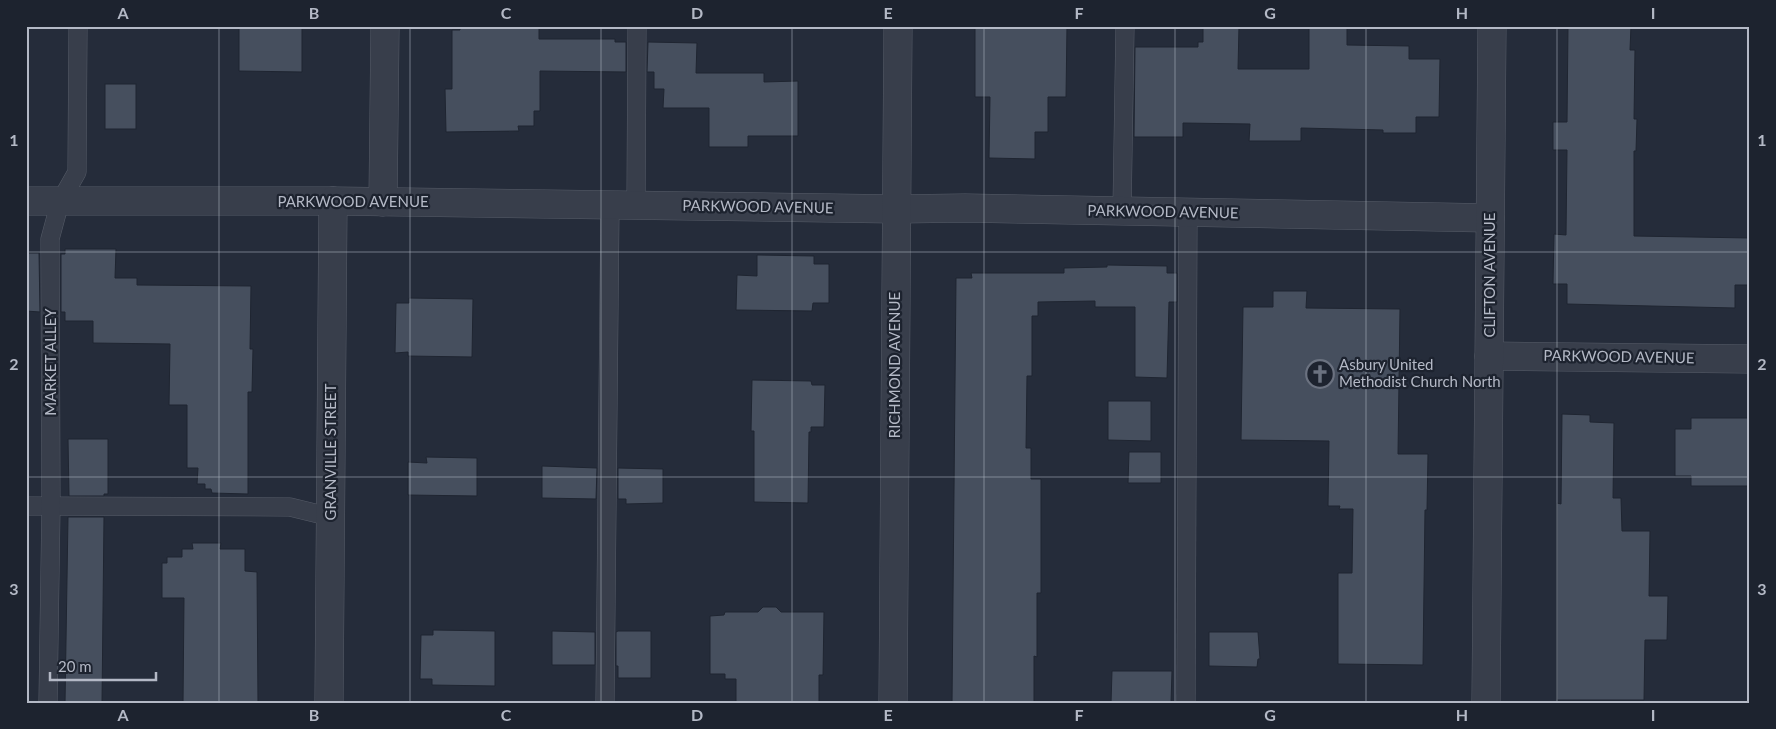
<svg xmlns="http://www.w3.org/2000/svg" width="1776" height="729" font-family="Lato,sans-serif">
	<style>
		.building { fill: #464f5e; stroke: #1f2531 }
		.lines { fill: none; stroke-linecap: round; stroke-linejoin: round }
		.service-casing { stroke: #565c68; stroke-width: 19 }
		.minor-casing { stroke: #565c68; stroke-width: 29 }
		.service { stroke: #383e4b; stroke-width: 18 }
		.minor { stroke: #383e4b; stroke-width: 28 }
		.grid { fill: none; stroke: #b4b9c6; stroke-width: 1; stroke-opacity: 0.55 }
		.labels { text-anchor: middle; stroke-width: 4.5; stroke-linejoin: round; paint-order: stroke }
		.street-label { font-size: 15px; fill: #b4b9c6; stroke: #1d232f }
		.poi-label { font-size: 15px; fill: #b4b9c6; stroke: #1d232f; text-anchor: start }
		.neatline { fill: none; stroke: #b4b9c6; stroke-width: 2 }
		.grid-label { font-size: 16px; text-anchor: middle; font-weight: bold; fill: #b4b9c6 }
	</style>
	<rect width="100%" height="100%" fill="#252c3a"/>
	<g class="building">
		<polygon points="975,26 1067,26 1066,97 1048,97 1048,132 1035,132 1035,159 989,158 990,97 975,97"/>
		<polygon points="1203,26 1239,26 1238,69 1309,69 1309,26 1347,26 1347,45 1409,46 1409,59 1440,59 1439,117 1416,117 1416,133 1383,133 1383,130 1301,128 1301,141 1249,141 1250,124 1183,123 1183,137 1134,137 1135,47 1198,47 1198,42 1203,42"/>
		<polygon points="1568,26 1631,26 1630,50 1635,50 1634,119 1637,119 1636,151 1634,151 1634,236 1750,238 1750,285 1735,285 1735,308 1567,304 1567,284 1553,284 1554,234 1566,235 1567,150 1553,150 1553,122 1567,122"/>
		<polygon points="460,27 539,28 539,39 615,39 615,42 626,42 626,72 540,71 540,111 534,111 534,126 518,126 519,131 446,132 445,89 452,89 452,30 460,30"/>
		<polygon points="239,28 302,28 302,72 239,71"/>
		<polygon points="648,42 697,43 696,73 764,73 764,82 798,81 798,136 748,136 748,147 709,147 709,108 663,108 664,89 654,89 654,72 647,72"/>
		<rect x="105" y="84" width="31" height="45"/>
		<polygon points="65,249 116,249 115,278 137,278 137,285 251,286 250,349 253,349 252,392 248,392 248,494 212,493 211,489 205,489 205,484 197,484 198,468 187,468 187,405 169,405 170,344 93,343 93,321 65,321 65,312 61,312 61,254 65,254"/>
		<polygon points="26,253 39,253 40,312 26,311"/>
		<polygon points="757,255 814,256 814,264 829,264 829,303 813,303 812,311 736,310 737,275 757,276"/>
		<polygon points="1107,265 1167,266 1167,273 1177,273 1177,302 1169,302 1167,378 1135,377 1135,307 1095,307 1095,301 1038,302 1038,316 1032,316 1032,376 1027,376 1026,448 1031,448 1031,479 1041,479 1041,593 1037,593 1037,657 1034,656 1034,703 952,703 956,278 972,278 971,273 1064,273 1064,268 1107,267"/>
		<polygon points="1273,291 1307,291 1306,308 1400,309 1398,454 1428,454 1427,510 1425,510 1423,665 1338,664 1338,573 1352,573 1353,509 1339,509 1340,506 1328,506 1329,441 1241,440 1243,307 1273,307"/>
		<polygon points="409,298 473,299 472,357 408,356 408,352 395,353 396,303 409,303"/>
		<polygon points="752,380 811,381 812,385 825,385 824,427 811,427 811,432 809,432 808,503 754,502 754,431 751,431"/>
		<polygon points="1108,401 1151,401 1151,441 1108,440"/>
		<polygon points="1562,414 1590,415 1590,422 1614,423 1613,498 1621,498 1622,531 1650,531 1649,596 1668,596 1667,640 1645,640 1644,700 1557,700 1557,503 1561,504"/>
		<polygon points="1691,418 1750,418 1750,486 1691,486 1691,476 1675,476 1675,429 1691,429"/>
		<polygon points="68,439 108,439 108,494 104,494 104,496 69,496"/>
		<polygon points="1129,452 1161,452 1161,483 1128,483"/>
		<polygon points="426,457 477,458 477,496 408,495 408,462 427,463"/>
		<polygon points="542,466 597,468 596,499 542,498"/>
		<polygon points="618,468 663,469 663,503 626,504 626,499 618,499"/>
		<polygon points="68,517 104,517 102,703 65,703"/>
		<polygon points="192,543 221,543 220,549 245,549 245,571 257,572 258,703 183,703 184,598 162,598 162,563 167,563 167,557 182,557 182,549 193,549"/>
		<polygon points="763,607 776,607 781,612 824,612 823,675 819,675 819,703 736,703 736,679 725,679 725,674 710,674 710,616 724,615 725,612 758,612"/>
		<polygon points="433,630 495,631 495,686 432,685 432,679 420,679 421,635 433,635"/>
		<polygon points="552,631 595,632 595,665 552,665"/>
		<polygon points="618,631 651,631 651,678 618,678 618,666 616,666 616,632"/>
		<polygon points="1209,632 1258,632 1260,659 1258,659 1257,667 1209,666"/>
		<polygon points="1112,671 1172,671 1171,703 1111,703"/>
	</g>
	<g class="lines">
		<defs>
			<g id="service">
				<polyline points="636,205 637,26"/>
				<polyline points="1122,211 1125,26"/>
				<polyline points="26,506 290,507 331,517"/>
				<polyline points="48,703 51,506 50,239 60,202 77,172 78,26"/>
				<polyline points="605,703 610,205"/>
				<polyline points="1186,703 1188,212"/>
			</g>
			<g id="minor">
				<polyline points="26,201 333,201 897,209 965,208 1490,218"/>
				<polyline points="383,202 385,26"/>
				<polyline points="1489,356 1750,359"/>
				<polyline points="329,703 333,201"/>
				<polyline points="893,703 898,26"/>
				<polyline points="1486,703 1492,26"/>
			</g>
		</defs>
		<use href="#service" class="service-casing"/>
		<use href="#minor" class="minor-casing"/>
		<use href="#service" class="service"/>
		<use href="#minor" class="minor"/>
	</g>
	<path class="grid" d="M219,26V703M410,26V703M601,26V703M792,26V703M984,26V703M1175,26V703M1366,26V703M1557,26V703M26,252H1750M26,477H1750"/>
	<defs>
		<symbol id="church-ring" viewBox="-11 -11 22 22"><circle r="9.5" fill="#1d232f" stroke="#6b7280" stroke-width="1.5"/><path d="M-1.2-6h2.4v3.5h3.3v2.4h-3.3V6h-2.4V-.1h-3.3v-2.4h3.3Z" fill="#6b7280"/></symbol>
	</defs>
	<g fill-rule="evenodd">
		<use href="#church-ring" x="1304" y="358" width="32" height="32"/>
	</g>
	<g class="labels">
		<g class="street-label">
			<text x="353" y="207">PARKWOOD AVENUE</text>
			<text transform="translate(758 207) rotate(1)" y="5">PARKWOOD AVENUE</text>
			<text transform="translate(1163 212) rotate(1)" y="5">PARKWOOD AVENUE</text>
			<text transform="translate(1490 275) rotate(-90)" y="5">CLIFTON AVENUE</text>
			<text transform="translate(1619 357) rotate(1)" y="5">PARKWOOD AVENUE</text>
			<text transform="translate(51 362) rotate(-90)" y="5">MARKET ALLEY</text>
			<text transform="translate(895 365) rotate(-90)" y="5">RICHMOND AVENUE</text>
			<text transform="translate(331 452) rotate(-90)" y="5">GRANVILLE STREET</text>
		</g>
		<g class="poi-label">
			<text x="1339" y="370">Asbury United<tspan x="1339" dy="17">Methodist Church North</tspan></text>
		</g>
	</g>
	<rect width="1776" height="729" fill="none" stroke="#1d232f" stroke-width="55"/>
	<path d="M50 672v8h106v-8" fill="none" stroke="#b4b9c6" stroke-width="2.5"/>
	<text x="58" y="672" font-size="15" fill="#b4b9c6" stroke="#1d232f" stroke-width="4" paint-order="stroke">20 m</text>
	<rect x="28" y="28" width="1720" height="674" class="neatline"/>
	<g class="grid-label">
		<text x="123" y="19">A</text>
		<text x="314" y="19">B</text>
		<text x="506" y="19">C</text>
		<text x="697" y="19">D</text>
		<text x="888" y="19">E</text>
		<text x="1079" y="19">F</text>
		<text x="1270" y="19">G</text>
		<text x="1462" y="19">H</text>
		<text x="1653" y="19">I</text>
		<text x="14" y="146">1</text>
		<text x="1762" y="146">1</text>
		<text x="14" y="370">2</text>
		<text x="1762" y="370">2</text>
		<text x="14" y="595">3</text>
		<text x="1762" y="595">3</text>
		<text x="123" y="721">A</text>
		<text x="314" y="721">B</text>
		<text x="506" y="721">C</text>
		<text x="697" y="721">D</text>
		<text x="888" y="721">E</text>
		<text x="1079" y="721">F</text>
		<text x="1270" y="721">G</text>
		<text x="1462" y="721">H</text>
		<text x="1653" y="721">I</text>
	</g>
</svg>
